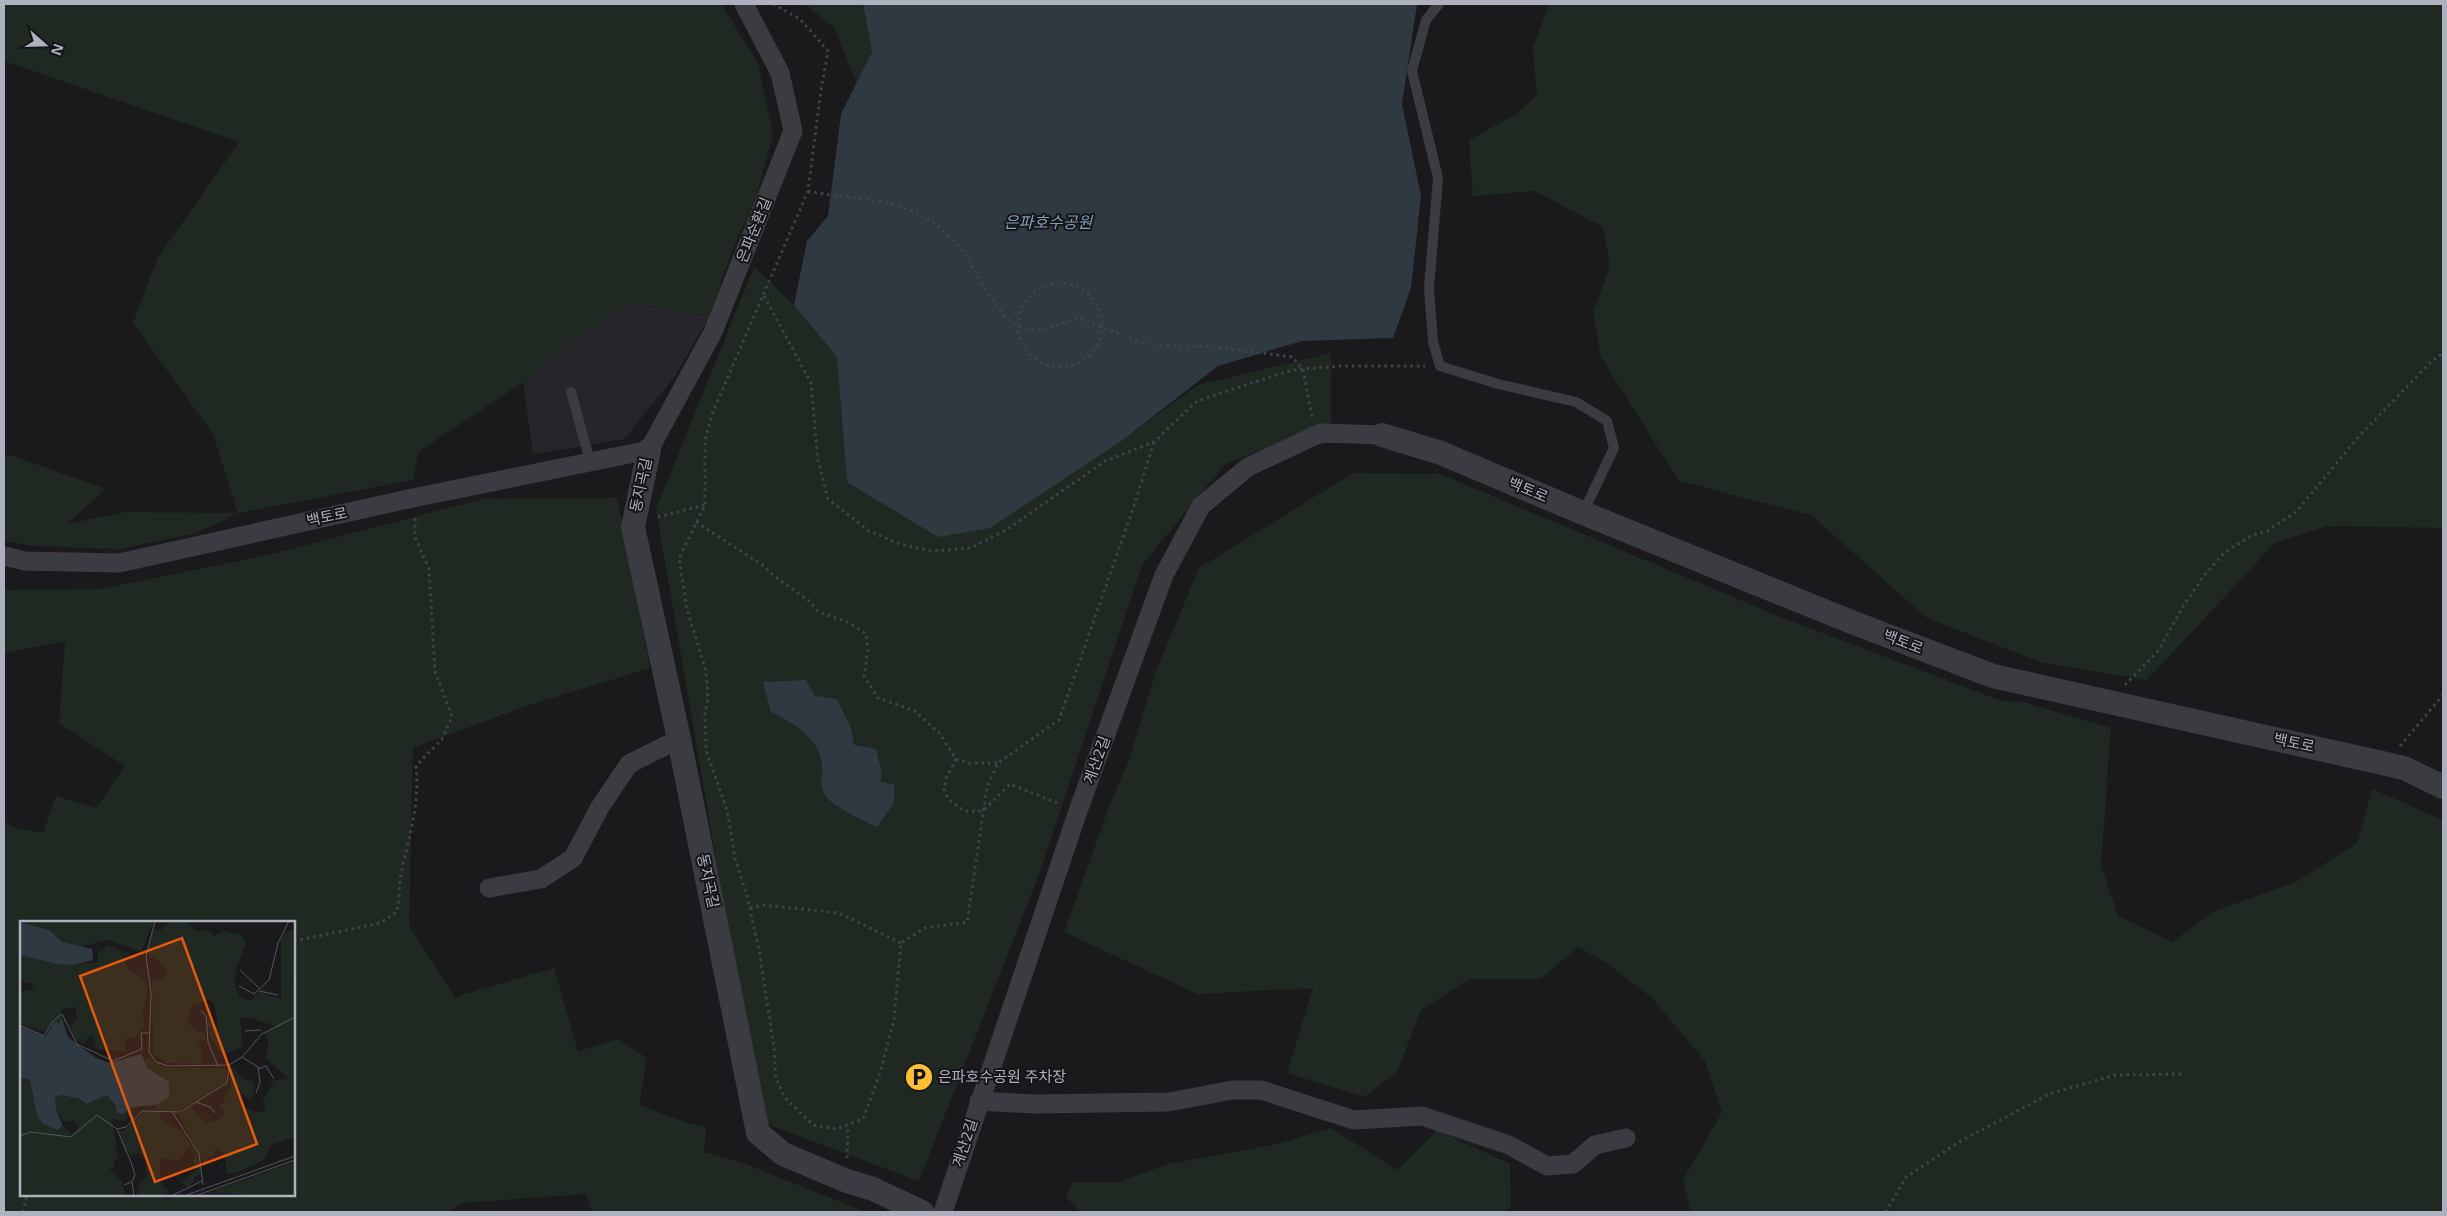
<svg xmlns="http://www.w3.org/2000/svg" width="2447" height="1216" font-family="'Noto Sans','Noto Sans KR',sans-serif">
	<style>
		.built { fill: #26262a }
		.green { fill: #1f2921; fill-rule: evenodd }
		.water { fill: #2f3942 }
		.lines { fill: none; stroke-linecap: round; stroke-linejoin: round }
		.path { stroke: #414349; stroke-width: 3; stroke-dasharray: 2.5 4; stroke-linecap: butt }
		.service { stroke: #3b3c42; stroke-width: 10 }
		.minor { stroke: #3b3c42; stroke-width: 19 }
		.tertiary { stroke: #3b3c42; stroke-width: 24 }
		.labels { text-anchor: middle; stroke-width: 4; stroke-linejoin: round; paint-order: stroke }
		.street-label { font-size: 15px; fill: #acb1bd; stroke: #151518 }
		.poi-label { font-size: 15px; fill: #acb1bd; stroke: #151518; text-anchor: start }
		.water-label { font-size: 16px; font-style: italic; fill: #819eba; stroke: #151518 }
		.inset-road { fill: none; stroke: #54565d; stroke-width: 1 }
		.view { fill: #e8590c; fill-opacity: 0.15; stroke: #e8590c; stroke-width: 2.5 }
		.inset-edge { fill: none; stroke: #acb1bd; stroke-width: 2.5 }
	</style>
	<rect width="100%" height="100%" fill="#1a1a1d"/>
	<polygon class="built" points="633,303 709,317 675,376 624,439 533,454 523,382 574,338"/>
	<g class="green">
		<polygon points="4,4 721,4 758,63 773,135 757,194 731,254 709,317 633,303 574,338 523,382 418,452 413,480 238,513 197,533 120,549 33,546 4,541 4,457 10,455 106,489 67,524 126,512 238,513 213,434 133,323 157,259 239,142 4,61"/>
		<polygon points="805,4 863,4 872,52 857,83 834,28"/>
		<polygon points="1549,4 2443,4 2443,528 2327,526 2275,543 2147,680 2043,663 1927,618 1811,515 1679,481 1601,357 1593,312 1610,266 1603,227 1534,191 1473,196 1469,140 1516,114 1537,95 1533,48"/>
		<polygon points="754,267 794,305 837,356 847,482 990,528 1126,437 1198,385 1331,353 1331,422 1225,464 1142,565 1038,877 919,1181 761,1122 656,509"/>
		<polygon points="1353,473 1440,474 1788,620 2002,701 2023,702 2111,728 2101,865 2118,916 2172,942 2215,911 2296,882 2357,843 2372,789 2443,820 2443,1212 1691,1212 1683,1180 1722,1112 1705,1061 1651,997 1605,962 1578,947 1541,979 1469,979 1421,1010 1397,1072 1364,1097 1287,1073 1313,988 1197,994 1064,932 1110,804 1128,763 1156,671 1199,568"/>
		<path d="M617,498L650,668L526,706L413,748L409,926L455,997L554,968L578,1051L618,1039L647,1058L639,1105L691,1124L706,1127L704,1152L741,1162L866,1212H592L586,1194L461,1203L449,1212H4V821L15,828L43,833L56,796L96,808L125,766L59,723L65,641L4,653V590L100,589L268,555L483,499ZM21,922H294V1195H21Z"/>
		<polygon points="1331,1128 1397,1170 1437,1130 1510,1164 1511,1207 1504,1212 1081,1212 1066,1197 1073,1182 1119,1182 1168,1164 1277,1144"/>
	</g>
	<g class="water">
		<polygon points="863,4 1417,4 1402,104 1421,196 1411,288 1393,338 1302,341 1218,366 1120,442 990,528 938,537 847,482 837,357 794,305 807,241 828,216 841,114 872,52"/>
		<path d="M806,680L815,696L837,699L851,728L854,745L876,749L882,774L880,782L894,784V803L877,827C866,822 830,805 825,795C818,780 823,778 822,765C820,738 793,723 771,712L763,682Z"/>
	</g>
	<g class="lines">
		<g class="path">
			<polyline points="773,4 800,19 828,51 821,90 808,191 712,414 705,441 705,505 679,558 687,609 706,671 708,698 705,714 706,750 727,810 735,858 747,896 759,950 774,1047 776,1078 785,1098 813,1125 836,1129 863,1119 880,1073 894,1020 901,943 925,928 967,922 987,787 998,763 1059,720 1133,509 1154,442"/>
			<path d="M808,191C850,200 896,196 932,222C941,228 951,237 958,245C975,266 998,327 1030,330C1047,331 1061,324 1077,317L1142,343L1182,347L1209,346L1293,357L1303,370L1312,417"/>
			<circle cx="1060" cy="325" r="42"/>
			<polyline points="764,296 811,383 818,460 828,499 869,531 902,545 931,551 971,548 1006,530 1105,461 1154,442 1197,401 1292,370 1340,366 1425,366"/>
			<polyline points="658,517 705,505"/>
			<polyline points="696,522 764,566 773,575 809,601 818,612 848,622 866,634 868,649 864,676 878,698 915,711 939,733 956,759 969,763 998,763"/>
			<polyline points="2125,685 2159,650 2182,608 2203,577 2225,552 2253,535 2267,531 2296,512 2360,435 2431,362 2443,353"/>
			<polyline points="2400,746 2443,695"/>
			<polyline points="956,759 946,778 944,789 948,799 964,811 983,811 1010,784 1060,804"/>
			<polyline points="750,908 763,905 839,913 901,943"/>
			<path d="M294,941L380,923L397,912C399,900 399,886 401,874C409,837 420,804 416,766L442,739L452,717L435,671L429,569L415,537V518"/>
			<polyline points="847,1158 848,1126"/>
			<polyline points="23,1212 27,1195"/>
			<polyline points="1886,1212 1906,1177 1959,1142 2049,1094 2115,1075 2183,1074"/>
		</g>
		<g class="service">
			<polyline points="1439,4 1426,20 1412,71 1438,178 1429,288 1433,342 1440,366 1498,384 1576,402 1607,421 1614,448 1583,513"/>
			<polyline points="571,392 590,461"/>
		</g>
		<g class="minor">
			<polyline points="4,556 25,561 119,563 408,499 649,450 713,332 793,131 780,73 744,4"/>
			<polyline points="489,888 541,879 573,858 600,807 629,764 679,739"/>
			<polyline points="979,1101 1034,1104 1169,1102 1232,1090 1261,1090 1354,1120 1422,1116 1509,1145 1547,1166 1573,1164 1595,1145 1626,1138"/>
			<polyline points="943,1212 1078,811 1164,575 1201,506 1248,467 1314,436 1322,433 1382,435"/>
		</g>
		<g class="tertiary">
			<polyline points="1382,435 1441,453 1583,513 1849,621 1993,676 2382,763 2404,768 2443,787"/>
			<polyline points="649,450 633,527 679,739 758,1133 783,1154 847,1181 873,1189 922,1212"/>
		</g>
	</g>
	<defs>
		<symbol id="parking-disc" viewBox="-11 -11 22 22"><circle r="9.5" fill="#ffbf30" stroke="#151518"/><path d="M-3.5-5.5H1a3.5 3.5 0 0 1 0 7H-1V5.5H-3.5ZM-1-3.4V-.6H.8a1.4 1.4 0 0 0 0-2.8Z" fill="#111"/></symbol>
	</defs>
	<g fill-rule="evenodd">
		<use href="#parking-disc" x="903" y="1061" width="32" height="32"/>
	</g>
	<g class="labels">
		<g class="street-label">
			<text transform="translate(754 230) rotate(-68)" y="5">은파순환길</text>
			<text transform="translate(641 485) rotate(-78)" y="5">동지곡길</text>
			<text transform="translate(1528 490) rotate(23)" y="5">백토로</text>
			<text transform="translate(327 517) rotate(-12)" y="5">백토로</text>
			<text transform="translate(1903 642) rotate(21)" y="5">백토로</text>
			<text transform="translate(2294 743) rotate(12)" y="5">백토로</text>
			<text transform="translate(1097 760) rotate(-70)" y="5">계산2길</text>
			<text transform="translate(708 881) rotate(78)" y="5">동지곡길</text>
			<text transform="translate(965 1143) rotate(-72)" y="5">계산2길</text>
		</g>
		<g class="poi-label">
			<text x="938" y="1082">은파호수공원 주차장</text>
		</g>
		<g class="water-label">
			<text x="1048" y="228">은파호수공원</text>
		</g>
	</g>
	<g transform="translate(20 921)">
		<rect width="275" height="275" fill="#1a1a1d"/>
		<path d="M0,0H134L121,31L88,19L59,26L43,21L29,9ZM150,0H165L177,10H189L194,15L204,10L222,15L226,22L215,52V65L220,76L231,80L239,71L261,78V19L265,11L273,9L275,216L251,224L246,237L219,251L207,253L204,232L196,227L194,234L187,236L191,242L185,243L158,193L171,185L185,203L200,198L205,192L199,184L205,180L204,174L208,173L210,166L211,145L222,157L230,161L232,156L234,174L229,179L221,172L218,175L222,185L238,192L246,188L243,180L254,159L269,158L246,137L248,119L245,113L255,105L232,97H220L222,122L225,125L202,134L189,114L191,107L186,105L187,98L190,97L194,106L198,104L194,83L189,79L172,85L166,99L176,110L185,112L186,119L178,120L182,129L181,143L146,142L133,132L132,61L143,57L148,49L134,36L129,37V24L134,8L139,11ZM86,24L109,32V35L103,34L108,49L126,59L128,68L123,92L124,105L116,115L105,119L106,131L76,128L74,116L69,115L63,123L56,119L49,103L52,104L57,96L55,86L41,88L40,103L34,101L24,111L0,102V70L11,69L14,63L0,60V34L55,44L77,41L78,31L84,29ZM130,136L136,143L147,147H206V162L158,190L134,189L149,161L131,148L124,138ZM0,156L10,159L17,195L23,203L37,209L43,205L51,213L59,206L54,199L44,201L36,188L35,176L41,174L60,178L65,183L87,174L96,185L116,186L105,200L91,198L97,225L94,228L99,234L93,242L95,246L89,249L101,259L106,275H3L0,270ZM123,191H140L141,198L163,211L177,234L181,253L174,256V260L168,266L161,261L176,249L173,237L176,238L170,225L158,240L140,237V261L149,271L140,275H118V266L127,255L125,241L119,231L111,235L102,224L99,210H103ZM275,241V275L187,272Z" fill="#1f2921"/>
		<path d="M0,1L29,9L43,21L72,28L73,39L55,44L37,43L0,34ZM41,95L48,116L76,137L90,142L121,133L128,147L149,161V175L136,184L112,186L103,193L97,192L96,185L87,174L66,183L60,178L41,174L35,177L36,188L43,205L37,209L23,203L17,195L10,159L0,156V105L25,116L34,101L40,102Z" fill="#2f3942"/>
		<path class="inset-road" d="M135,0L126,35L131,72L129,131L136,141L148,145L209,144L222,136L242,113L275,96M220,49L239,67M219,65L234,73L249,59L258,22L269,0M239,70L258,74M181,89L186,95L188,121L198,145M0,104L24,115L33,100L42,93L57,123L93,140L122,128L121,112H130M225,110L241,109M222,136L238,146L240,161L236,172M238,148L246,145L254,158M176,181L190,186L195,192M153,192L179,233L183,264M97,208L111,241L115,254L112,261M0,215L10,211L51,216L77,194L97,208L106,206L122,190L160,191L207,162L209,144M104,264L112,261L114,275M151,275L182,260M164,275L275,235M175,275L275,239"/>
		<path class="view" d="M162,17L237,223L135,261L60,55Z"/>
		<rect width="275" height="275" class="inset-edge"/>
	</g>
	<rect width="2447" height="1216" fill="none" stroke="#acb1bd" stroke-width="10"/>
	<g transform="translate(45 45) rotate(110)" stroke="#151518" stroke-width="4" paint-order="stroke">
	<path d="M0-4L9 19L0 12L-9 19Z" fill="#acb1bd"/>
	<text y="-8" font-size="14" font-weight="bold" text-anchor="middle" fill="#acb1bd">N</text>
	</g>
</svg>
